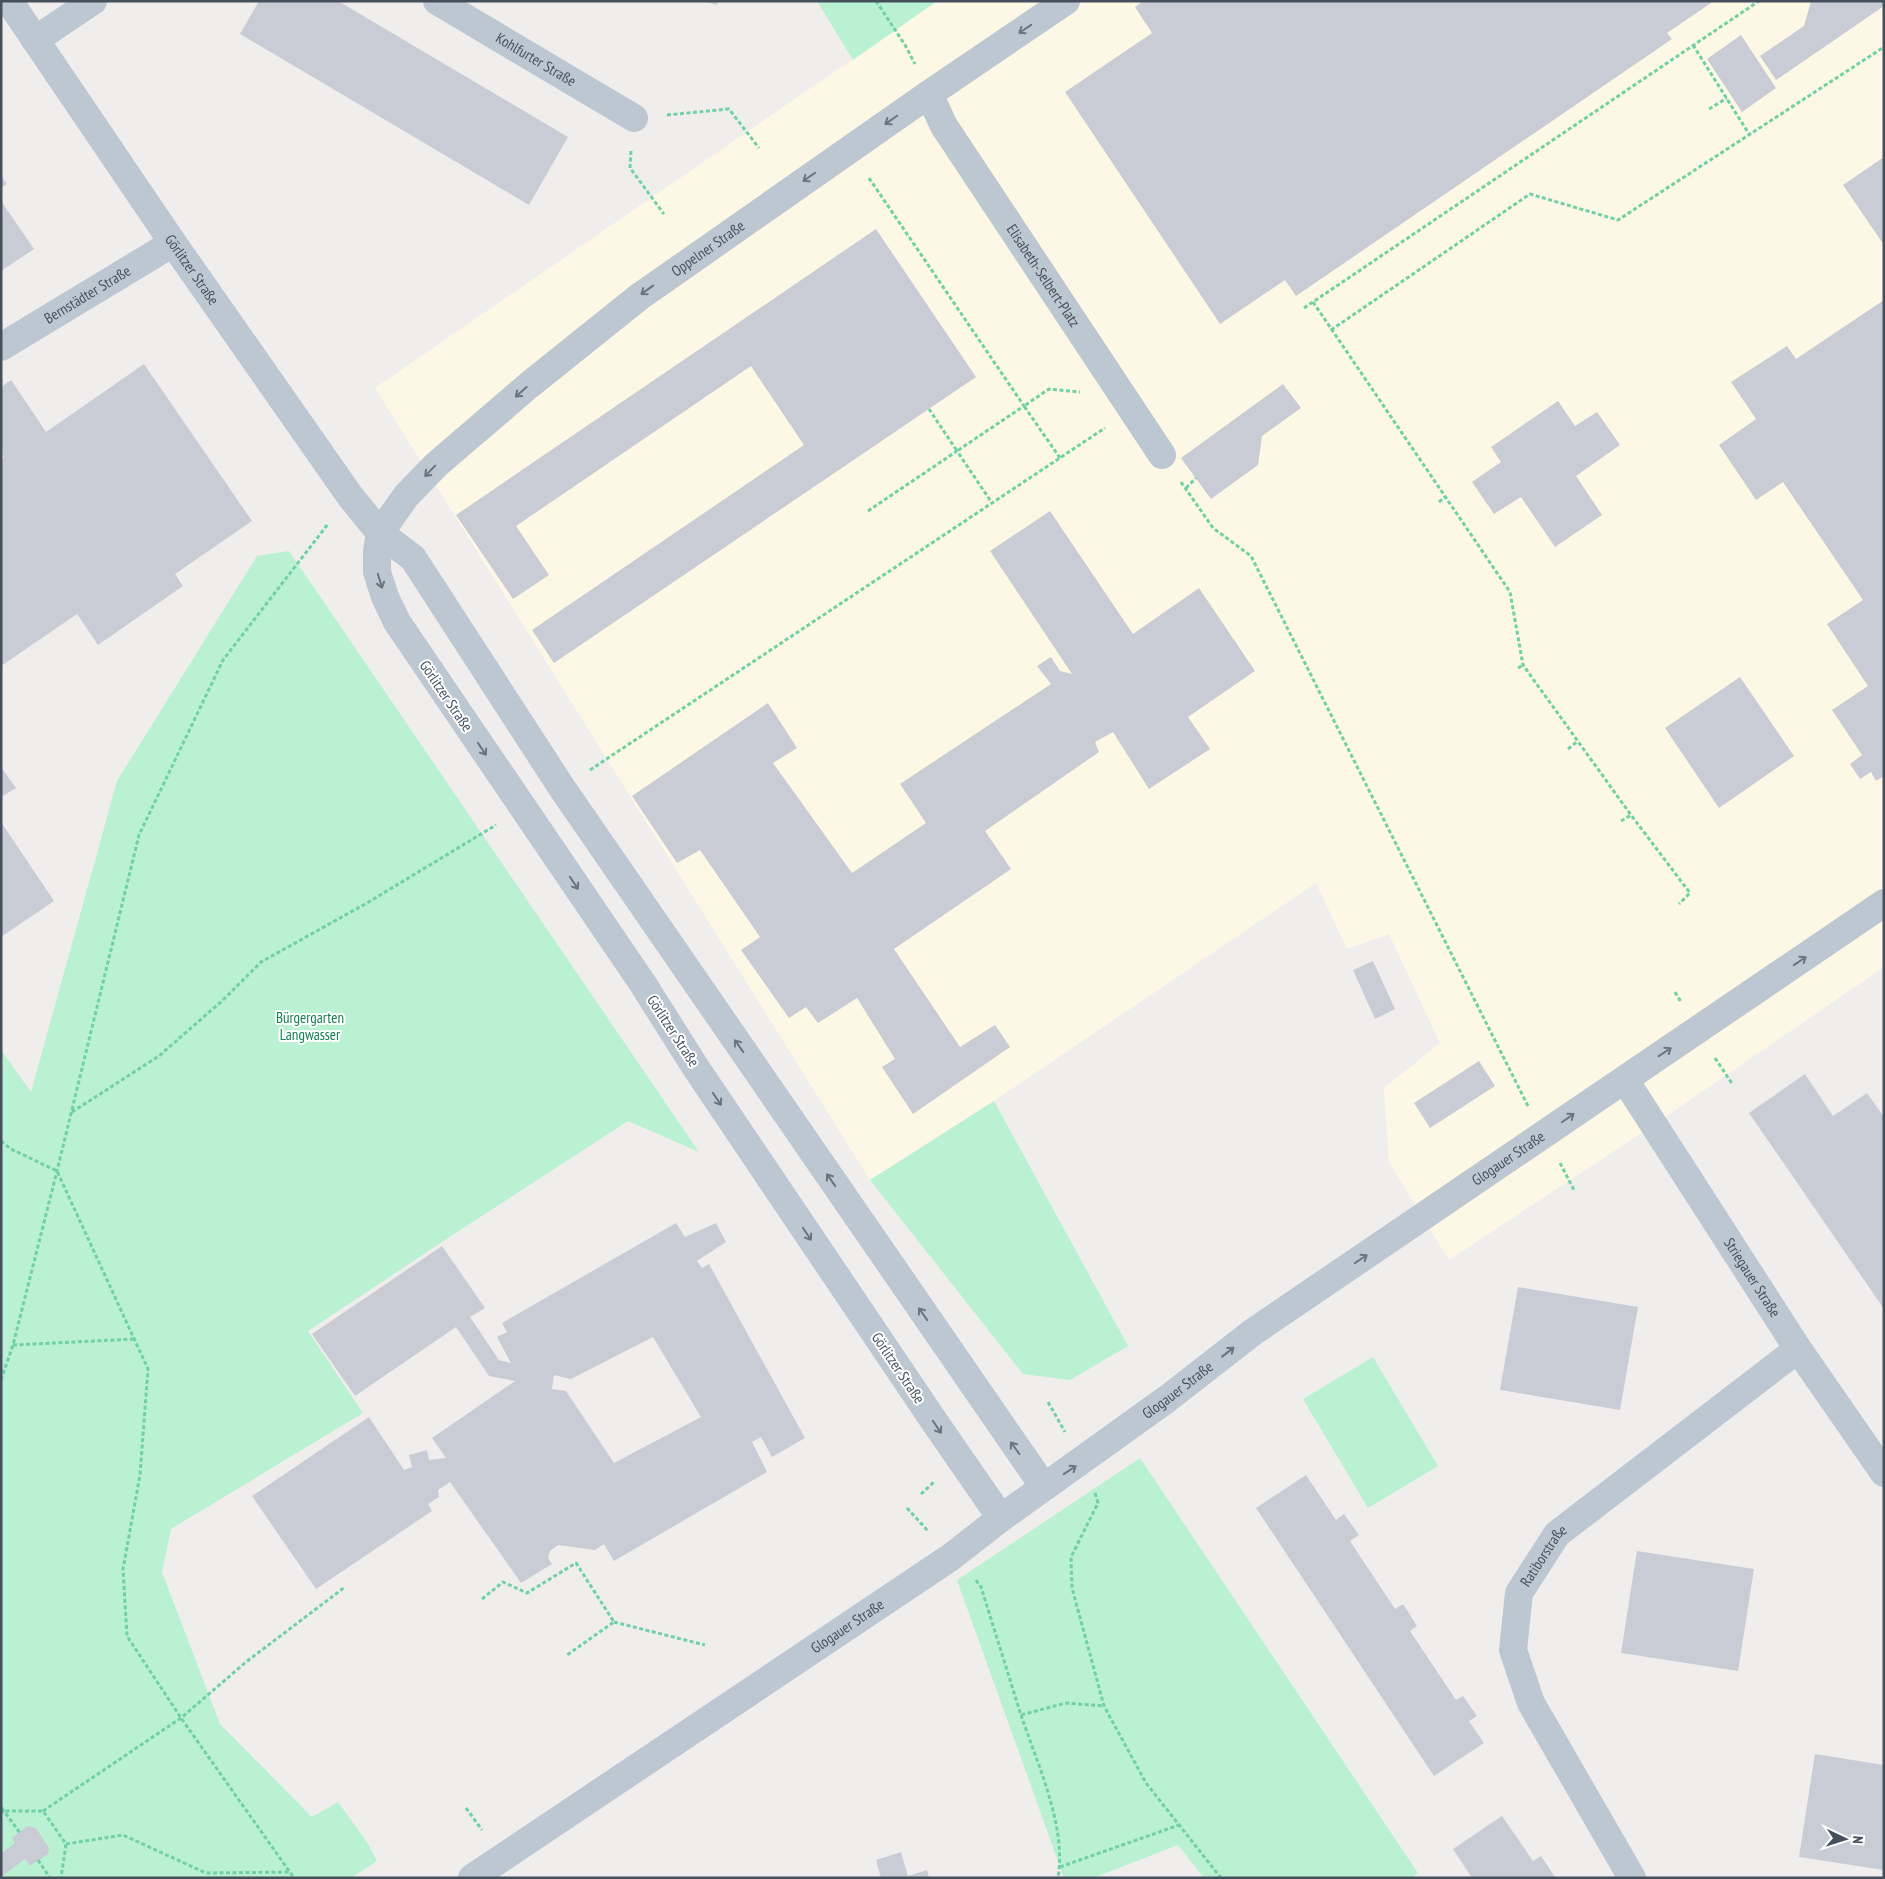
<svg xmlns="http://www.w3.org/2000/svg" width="1885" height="1879" font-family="'PT Sans Narrow',sans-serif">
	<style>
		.commercial { fill: #fdf7e5 }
		.green { fill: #b9f1d2 }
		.building { fill: #c9ccd4; fill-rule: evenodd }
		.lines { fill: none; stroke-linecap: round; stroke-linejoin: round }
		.path { stroke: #70d0a6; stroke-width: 3; stroke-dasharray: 4 2.5; stroke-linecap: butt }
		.minor { stroke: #bdc7d1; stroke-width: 28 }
		.oneway { stroke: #69747f }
		.labels { text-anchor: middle; stroke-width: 4; stroke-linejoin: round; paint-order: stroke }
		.street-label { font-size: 15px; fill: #45505c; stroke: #fff }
		.park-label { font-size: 15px; fill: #12804f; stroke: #fff }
	</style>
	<rect width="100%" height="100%" fill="#f0eeed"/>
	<polygon class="commercial" points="937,1 1884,1 1884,967 1652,1126 1449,1260 1389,1162 1384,1088 1440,1043 1389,934 1347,949 1316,883 994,1101 870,1180 375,388"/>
	<g class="green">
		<polygon points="817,1 937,1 853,60"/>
		<polygon points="289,551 699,1152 628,1121 454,1234 308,1331 363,1413 171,1529 162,1572 220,1724 312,1817 338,1802 367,1842 377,1861 351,1878 1,1878 1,1050 31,1092 117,781 257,556"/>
		<polygon points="994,1101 1128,1346 1070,1380 1023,1374 870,1180"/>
		<polygon points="1373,1357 1438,1466 1368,1508 1303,1399"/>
		<polygon points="1140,1458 1418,1873 1411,1878 1204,1878 1178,1845 1093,1878 1064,1878 957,1580"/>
	</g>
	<g class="building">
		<polygon points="259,1 338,1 568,137 529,205 240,34"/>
		<polygon points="703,1 718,1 717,5"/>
		<polygon points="1143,1 1714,1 1667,33 1672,39 1296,296 1285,280 1220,324 1065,92 1152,33 1135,7"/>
		<polygon points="1811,1 1884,1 1884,6 1776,80 1760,56 1804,26"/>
		<polygon points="1741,35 1776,88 1742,112 1707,59"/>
		<polygon points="1884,157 1884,245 1843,185"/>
		<polygon points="1,176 7,184 1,188"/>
		<polygon points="1,201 34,249 1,271"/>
		<polygon points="876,229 976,377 554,663 532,630 804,445 751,366 516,526 549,575 513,599 456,515"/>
		<polygon points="1884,300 1884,776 1876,781 1871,772 1860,779 1850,764 1862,755 1832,710 1868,686 1827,624 1863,600 1783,482 1756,500 1719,445 1756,419 1731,382 1787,346 1796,359"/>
		<polygon points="144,364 252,521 175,574 183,586 98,645 77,614 1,666 1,459 4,457 1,453 1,387 11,380 46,432"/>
		<polygon points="1283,384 1301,408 1262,436 1258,465 1211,499 1181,458"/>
		<polygon points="1558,401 1575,426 1597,412 1620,445 1576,476 1602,515 1555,547 1521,497 1494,514 1472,482 1501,462 1491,447"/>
		<polygon points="1050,511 1133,634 1199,588 1255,671 1188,717 1210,749 1149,789 1113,732 1095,742 1099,752 985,831 1011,869 894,949 960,1047 995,1025 1010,1047 913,1114 882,1067 895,1059 857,998 818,1023 806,1007 789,1018 741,950 760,937 700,850 677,863 632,796 768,703 797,748 773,763 852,873 926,823 900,784 1051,684 1037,666 1051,657 1060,671 1072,674 990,551"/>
		<polygon points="1740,677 1794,756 1719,808 1665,728"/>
		<polygon points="1,767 16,788 1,797"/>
		<polygon points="1,822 54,901 1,937"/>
		<polygon points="1373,961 1395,1009 1375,1019 1353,970"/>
		<polygon points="1479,1061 1495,1086 1430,1128 1414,1103"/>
		<polygon points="1805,1074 1833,1116 1867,1093 1884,1117 1884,1309 1749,1113"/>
		<path d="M676,1223L685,1237L716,1223L726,1242L697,1261L702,1268L709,1264L805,1438L772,1457L761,1437L752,1442L767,1472L614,1561L604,1544L595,1550L558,1545L550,1551L548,1558L552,1564L521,1583L450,1482L438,1490L439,1497L428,1504L432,1511L316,1589L252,1496L369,1417L404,1470L412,1467L409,1455L427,1450L429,1460L446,1458L432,1438L515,1381L489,1376L456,1327L355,1396L312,1334L442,1246L485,1308L470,1317L499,1360L511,1363L497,1337L507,1332L502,1323ZM653,1337L701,1417L614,1463L566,1391L552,1389L554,1375L571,1379Z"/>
		<polygon points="1518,1287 1638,1307 1620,1410 1500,1390"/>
		<polygon points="1306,1475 1336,1520 1344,1514 1359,1535 1350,1541 1395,1609 1403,1604 1417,1626 1410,1631 1456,1700 1463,1696 1477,1716 1469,1721 1484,1743 1434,1776 1256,1508"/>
		<polygon points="1637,1551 1754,1569 1738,1671 1621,1653"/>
		<polygon points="1815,1754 1884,1765 1884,1870 1799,1857"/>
		<polygon points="1502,1816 1533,1861 1541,1856 1555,1877 1472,1878 1453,1849"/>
		<polygon points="28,1826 36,1828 49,1848 48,1854 30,1866 25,1859 1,1877 1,1854 15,1843 12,1838"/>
		<polygon points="901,1852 908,1876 927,1870 929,1878 881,1878 876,1860"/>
	</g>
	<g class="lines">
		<g class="path">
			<polyline points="876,1 905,45 915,64"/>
			<polyline points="1693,45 1749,134"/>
			<polyline points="1709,109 1727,98"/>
			<polyline points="667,115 729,109 759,148"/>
			<polyline points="631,151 630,168 664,214"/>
			<polyline points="869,178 1024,406 957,451 929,409"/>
			<polyline points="1313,302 1510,592 1523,665 1631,815 1690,893 1679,904"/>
			<polyline points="1304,308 1759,1"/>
			<polyline points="1331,330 1530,194 1618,220 1884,47"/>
			<polyline points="1060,458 1024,406 1049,389 1080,392"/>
			<polyline points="1181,482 1213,528 1251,556 1528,1106"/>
			<polyline points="1186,488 1196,478"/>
			<polyline points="1439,502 1445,497"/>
			<polyline points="868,511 957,451 992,503"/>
			<polyline points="1518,668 1523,665"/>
			<polyline points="1568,749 1578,741"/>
			<polyline points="590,770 1105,428"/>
			<polyline points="1621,821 1631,815"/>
			<polyline points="1675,992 1681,1002"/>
			<polyline points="1715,1058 1733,1085"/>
			<polyline points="72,1112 159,1056 223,1000 261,962 367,903 496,825"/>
			<polyline points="1,1141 11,1149 57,1171 148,1369 140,1475 123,1569 127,1636 181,1718 294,1878"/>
			<polyline points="1560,1163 1575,1192"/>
			<polyline points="13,1345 135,1339"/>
			<polyline points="1,1380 13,1345 57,1171 139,835 223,660 328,524"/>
			<polyline points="1048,1402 1065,1432"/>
			<polyline points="1095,1493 1098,1503 1071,1557 1072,1588 1104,1706 1146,1783 1221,1878"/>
			<polyline points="921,1494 934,1482"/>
			<polyline points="907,1508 928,1531"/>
			<polyline points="976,1580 981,1587 1021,1715 1066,1703 1104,1706"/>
			<polyline points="482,1599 503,1582 527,1593 576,1563 614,1622 567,1655"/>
			<polyline points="614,1622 705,1645"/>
			<path d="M1021,1715C1037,1763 1067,1827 1058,1878"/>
			<polyline points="1,1807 4,1811 43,1811 66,1844 61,1878"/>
			<polyline points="466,1808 482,1830"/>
			<polyline points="43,1811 181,1718 246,1662 345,1587"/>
			<polyline points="1,1813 4,1811 20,1833"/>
			<polyline points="66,1844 123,1835 206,1873 290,1872"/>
			<polyline points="38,1860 50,1878"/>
			<polyline points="1060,1867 1179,1825"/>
		</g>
		<g class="minor">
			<path id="s1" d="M9,1L173,243L350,496L380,533L413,558L562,788L1044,1487"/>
			<path id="s2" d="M437,1L634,118"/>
			<polyline points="35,40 93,1"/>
			<path id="s3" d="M929,94L944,126L1162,455"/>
			<path id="s4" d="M1,347L173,243"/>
			<path id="s5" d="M1625,1080L1798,1349L1884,1473"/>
			<path id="s6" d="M1001,1518L936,1424L696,1068L643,984L397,622L385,597L377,572V551L380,533L406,496L436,465L528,386L639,297L929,94L1066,1"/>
			<path id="s7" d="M472,1878L951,1557L1001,1518L1167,1399L1253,1332L1884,903"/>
			<path id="s8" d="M1632,1878L1531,1703L1513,1650L1519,1593L1557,1534L1798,1349"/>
		</g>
	</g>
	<defs><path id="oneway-shaft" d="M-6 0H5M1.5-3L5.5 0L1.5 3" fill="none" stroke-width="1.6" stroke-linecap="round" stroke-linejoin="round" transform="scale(1.25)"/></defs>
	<g class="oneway">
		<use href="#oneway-shaft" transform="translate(1025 29) rotate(146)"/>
		<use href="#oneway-shaft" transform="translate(891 120) rotate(145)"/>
		<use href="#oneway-shaft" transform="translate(809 177) rotate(145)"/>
		<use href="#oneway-shaft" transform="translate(647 290) rotate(144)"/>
		<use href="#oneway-shaft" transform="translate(521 392) rotate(138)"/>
		<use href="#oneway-shaft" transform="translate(430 471) rotate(134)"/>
		<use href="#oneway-shaft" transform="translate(380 581) rotate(73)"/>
		<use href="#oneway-shaft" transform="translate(482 749) rotate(56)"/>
		<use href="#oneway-shaft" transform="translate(574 883) rotate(56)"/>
		<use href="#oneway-shaft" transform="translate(1800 961) rotate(-34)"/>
		<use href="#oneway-shaft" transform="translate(739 1046) rotate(-125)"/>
		<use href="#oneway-shaft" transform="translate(1665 1052) rotate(-34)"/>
		<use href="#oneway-shaft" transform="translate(717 1099) rotate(56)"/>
		<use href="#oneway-shaft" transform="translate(1568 1118) rotate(-35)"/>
		<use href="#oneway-shaft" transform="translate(831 1180) rotate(-125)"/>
		<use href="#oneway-shaft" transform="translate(807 1234) rotate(56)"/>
		<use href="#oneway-shaft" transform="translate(1361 1259) rotate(-34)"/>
		<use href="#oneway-shaft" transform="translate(923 1314) rotate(-125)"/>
		<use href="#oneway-shaft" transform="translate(1228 1352) rotate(-38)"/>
		<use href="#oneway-shaft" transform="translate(937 1427) rotate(56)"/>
		<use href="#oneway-shaft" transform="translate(1015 1448) rotate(-126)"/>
		<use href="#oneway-shaft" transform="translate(1070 1470) rotate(-34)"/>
	</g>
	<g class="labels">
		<g class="street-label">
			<text dy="5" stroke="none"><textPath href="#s2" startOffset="115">Kohlfurter Straße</textPath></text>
			<text dy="5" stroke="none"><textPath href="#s6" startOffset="1610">Oppelner Straße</textPath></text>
			<text dy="5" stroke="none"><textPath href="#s1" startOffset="325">Görlitzer Straße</textPath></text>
			<text dy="5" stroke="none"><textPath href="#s3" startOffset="215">Elisabeth-Selbert-Platz</textPath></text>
			<text dy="5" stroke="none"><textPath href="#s4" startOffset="101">Bernstädter Straße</textPath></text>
			<text transform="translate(446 696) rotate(56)" y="5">Görlitzer Straße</text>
			<text transform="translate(673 1031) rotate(57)" y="5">Görlitzer Straße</text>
			<text dy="5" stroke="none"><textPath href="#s7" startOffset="1262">Glogauer Straße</textPath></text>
			<text dy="5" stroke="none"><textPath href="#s5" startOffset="235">Striegauer Straße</textPath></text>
			<text transform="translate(898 1368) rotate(56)" y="5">Görlitzer Straße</text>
			<text dy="5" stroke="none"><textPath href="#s7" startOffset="858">Glogauer Straße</textPath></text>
			<text dy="5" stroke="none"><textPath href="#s8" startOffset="360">Ratiborstraße</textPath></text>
			<text dy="5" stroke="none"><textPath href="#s7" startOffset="452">Glogauer Straße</textPath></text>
		</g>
		<g class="park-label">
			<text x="310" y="1023">Bürgergarten<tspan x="310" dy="17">Langwasser</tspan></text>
		</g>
	</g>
	<rect width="1885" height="1879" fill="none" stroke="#45505c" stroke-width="5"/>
	<g transform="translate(1845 1839) rotate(94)" stroke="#ffffff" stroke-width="4" paint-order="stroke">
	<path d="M0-4L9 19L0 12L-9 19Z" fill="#45505c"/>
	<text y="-8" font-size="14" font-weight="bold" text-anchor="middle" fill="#45505c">N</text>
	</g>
</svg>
